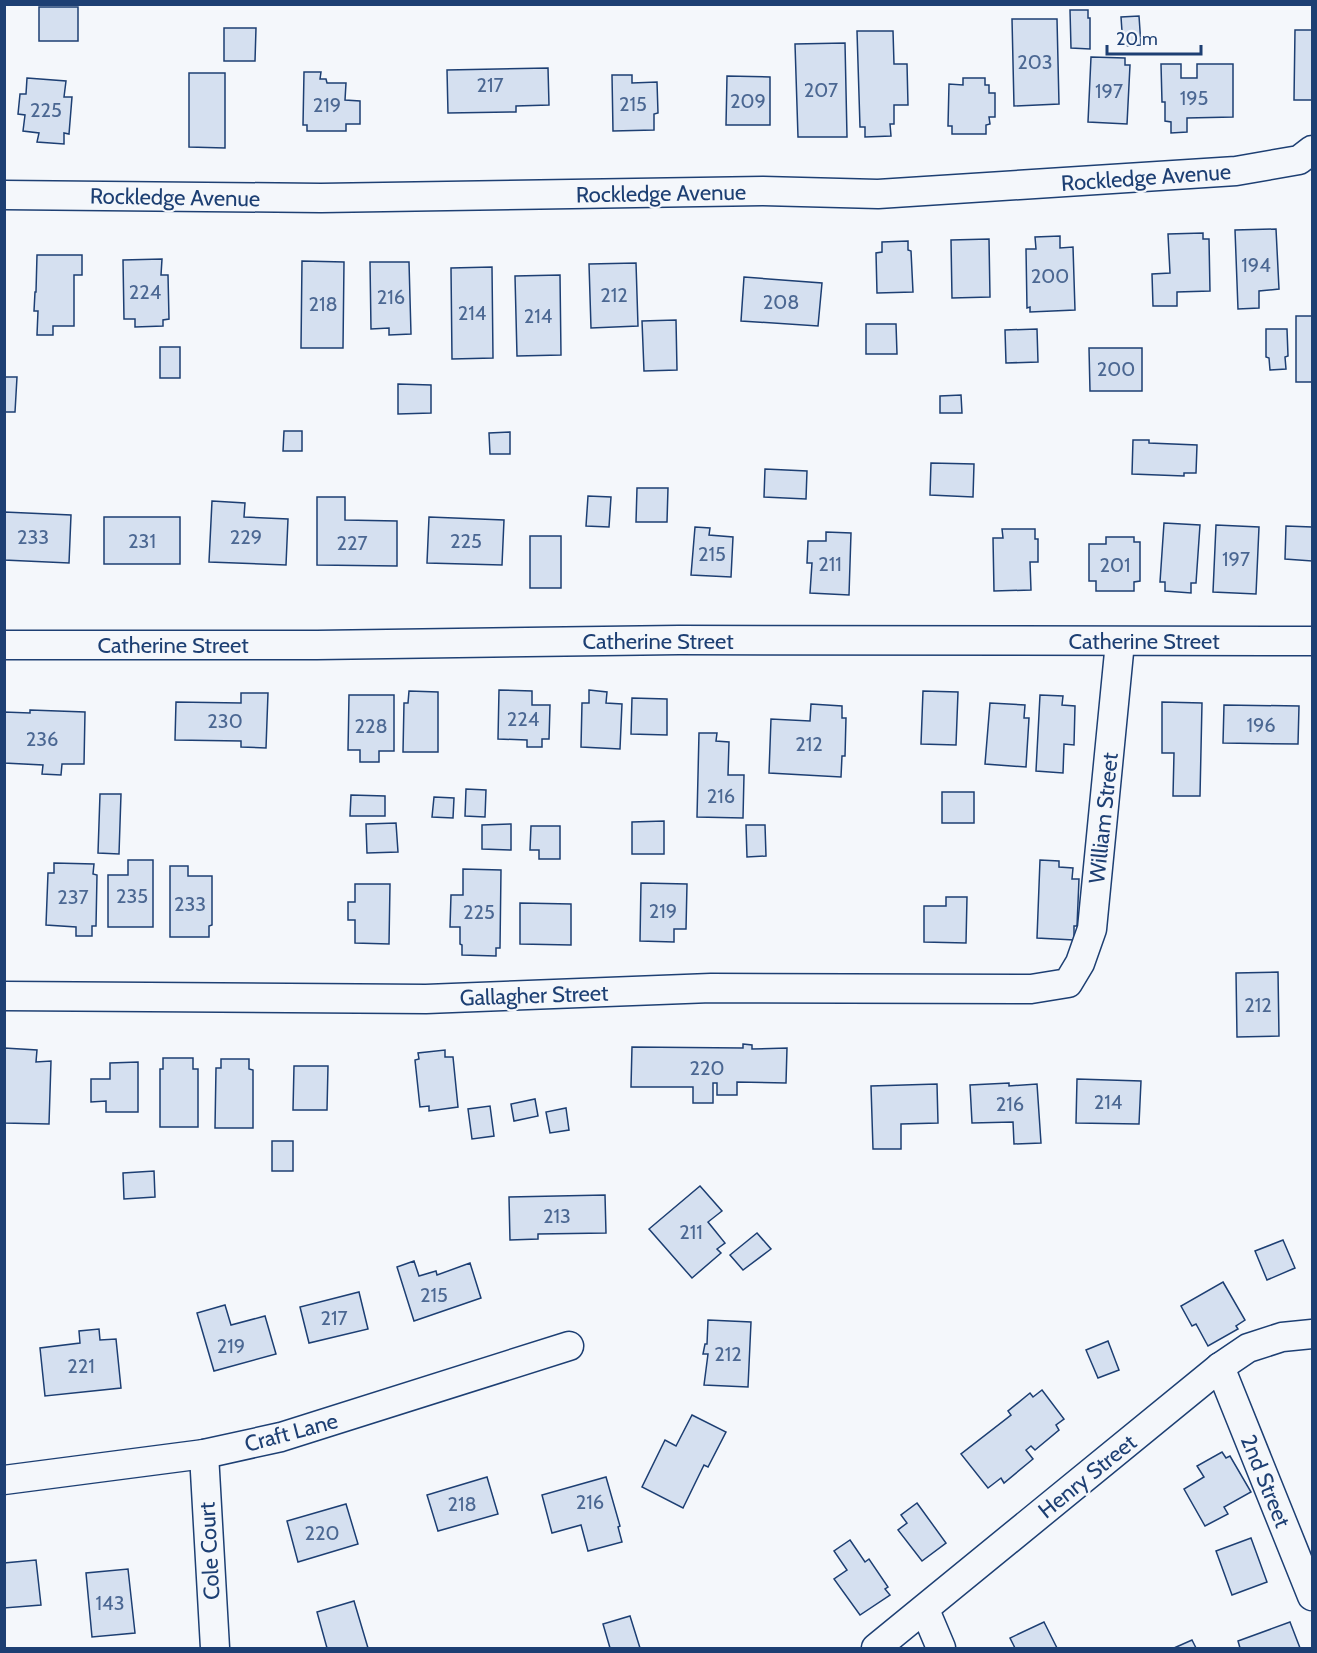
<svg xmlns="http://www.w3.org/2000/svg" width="1317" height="1653" font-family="Cabin,sans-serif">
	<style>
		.building { fill: #d5e0f0; stroke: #1d3f73; stroke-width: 1.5 }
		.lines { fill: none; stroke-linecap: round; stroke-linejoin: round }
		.street-casing { stroke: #1d3f73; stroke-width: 31 }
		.street { stroke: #f4f7fb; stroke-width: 28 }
		.labels { text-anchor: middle; stroke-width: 4.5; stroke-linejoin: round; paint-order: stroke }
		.number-label { font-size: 20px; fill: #4b6792 }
		.street-label { font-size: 22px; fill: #1d3f73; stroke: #f4f7fb }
	</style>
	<rect width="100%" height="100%" fill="#f4f7fb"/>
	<g class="building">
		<rect x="39" y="7" width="39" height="34"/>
		<polygon points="1070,10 1088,10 1088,18 1090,18 1090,49 1071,48"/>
		<polygon points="1139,16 1141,45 1123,46 1121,17"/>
		<polygon points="1012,19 1057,19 1059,104 1014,106"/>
		<polygon points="224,28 256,28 255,61 224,61"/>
		<polygon points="1295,30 1312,30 1312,100 1294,100"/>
		<polygon points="857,31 893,31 894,64 907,64 908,105 894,105 894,124 890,124 891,136 865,137 865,127 860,127"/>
		<polygon points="845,43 847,137 798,137 795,44"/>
		<polygon points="1091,57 1125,58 1125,65 1130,65 1127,124 1088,122"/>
		<polygon points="1161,64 1181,64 1181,78 1197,78 1197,64 1233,64 1233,117 1187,118 1187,132 1171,133 1171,122 1165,121 1165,102 1162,102"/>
		<polygon points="548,68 549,105 516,106 516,112 448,113 447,70"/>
		<polygon points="304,72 321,72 320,79 326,79 327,83 346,83 345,100 360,101 360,124 346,124 346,131 307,131 307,125 303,125"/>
		<polygon points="189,73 225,73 225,148 189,147"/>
		<polygon points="612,75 632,75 632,83 657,82 658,113 654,114 654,130 613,131"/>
		<polygon points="727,76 770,77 770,125 726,125"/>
		<polygon points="27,78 66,81 64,97 72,97 69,134 64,133 64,144 37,142 39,133 23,131 25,115 18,114 20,94 26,94"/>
		<polygon points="963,78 985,78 985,85 989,85 989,93 995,93 995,117 989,117 990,124 986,125 986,134 952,134 952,126 948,126 949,84 963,85"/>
		<polygon points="1276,229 1279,289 1259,291 1259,308 1238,309 1235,230"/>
		<polygon points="1203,233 1203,239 1209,239 1210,291 1177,292 1177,306 1153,306 1152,274 1170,273 1168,234"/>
		<polygon points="1060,236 1060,248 1073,247 1075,310 1030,312 1030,307 1027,308 1026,249 1036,249 1035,237"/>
		<polygon points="989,239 990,297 952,298 951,240"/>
		<polygon points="908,241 908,250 911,251 913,292 877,293 876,253 882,252 882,242"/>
		<polygon points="37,255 82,255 82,275 74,275 74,326 53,326 53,335 37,335 38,311 34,311 35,292 36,292"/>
		<polygon points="162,259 161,275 168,275 169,319 163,320 163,326 135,327 135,319 124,319 123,260"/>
		<polygon points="302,261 344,262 343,348 301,348"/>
		<polygon points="370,262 409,262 411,334 389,335 389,328 371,329"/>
		<polygon points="636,263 638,326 591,328 589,264"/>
		<polygon points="492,267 493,358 452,359 451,268"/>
		<polygon points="560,275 561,355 517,356 515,276"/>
		<polygon points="744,277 822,283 818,326 741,321"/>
		<rect x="1296" y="316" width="16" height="66"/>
		<polygon points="676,320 677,370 644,371 642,321"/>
		<polygon points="866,324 896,324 897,354 866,354"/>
		<polygon points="1037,329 1038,362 1006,363 1005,330"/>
		<polygon points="1266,329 1287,329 1288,356 1285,357 1286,369 1270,370 1269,358 1266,357"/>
		<rect x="160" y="347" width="20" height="31"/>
		<polygon points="1089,348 1142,348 1142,391 1090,391"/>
		<polygon points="4,377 17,377 15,412 4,412"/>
		<polygon points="398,384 431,385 431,413 398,414"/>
		<polygon points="961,395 962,413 940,413 940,396"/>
		<polygon points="284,431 302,431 302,451 283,451"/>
		<polygon points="510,432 510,454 490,454 489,433"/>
		<polygon points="1133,440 1149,440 1149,443 1197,445 1196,473 1184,473 1184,476 1132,474"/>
		<polygon points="931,463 974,464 973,497 930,495"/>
		<polygon points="765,469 807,471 806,499 764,497"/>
		<polygon points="637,488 668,488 667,522 636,522"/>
		<polygon points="588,496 611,497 609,527 586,526"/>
		<polygon points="317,497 345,497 345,520 397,521 397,566 317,565"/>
		<polygon points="212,501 245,503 244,517 288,519 286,565 209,562"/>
		<polygon points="4,512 71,515 69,563 4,560"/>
		<rect x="104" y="517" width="76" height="47"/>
		<polygon points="429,517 504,520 502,565 427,563"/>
		<polygon points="1164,523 1200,525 1196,583 1191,583 1191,593 1165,591 1165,582 1160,582"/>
		<polygon points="1216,525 1259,527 1256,594 1213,592"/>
		<polygon points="1286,526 1312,527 1312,561 1285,559"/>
		<polygon points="695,527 710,528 709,535 733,537 731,577 691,575"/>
		<polygon points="1002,529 1035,529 1035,539 1038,539 1038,562 1030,562 1031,590 994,591 993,538 1003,538"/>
		<polygon points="826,532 851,533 849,595 810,593 812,563 807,563 808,541 826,541"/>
		<rect x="530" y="536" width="31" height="52"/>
		<polygon points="1106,537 1134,537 1134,542 1140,542 1140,581 1134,582 1134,591 1096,591 1096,581 1089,581 1089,544 1106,544"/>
		<polygon points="499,690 532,691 532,705 550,705 549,739 542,739 542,747 527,747 527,740 498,739"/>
		<polygon points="589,690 607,692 606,703 622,704 620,749 581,747 582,703 589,703"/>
		<polygon points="409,691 438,692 438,752 403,752 404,703 408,703"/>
		<polygon points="923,691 958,692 956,745 921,744"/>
		<polygon points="241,693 268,693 266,748 241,747 241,741 175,740 176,702 241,703"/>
		<polygon points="349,695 394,695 394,751 379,751 379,762 360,762 360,750 348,750"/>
		<polygon points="1040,695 1063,696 1062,705 1075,706 1074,745 1064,744 1063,773 1036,771"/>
		<polygon points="632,698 667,699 667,735 631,734"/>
		<polygon points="1162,702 1202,703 1200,796 1173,796 1174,753 1162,753"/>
		<polygon points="990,703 1025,705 1024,718 1029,718 1026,767 985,764"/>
		<polygon points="811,704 842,706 842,718 846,718 845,756 842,756 841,777 769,773 771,719 810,721"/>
		<polygon points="1224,705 1299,706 1298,744 1223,743"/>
		<polygon points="30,710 85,712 84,764 62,764 61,775 42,774 43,765 4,763 4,712 30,713"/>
		<polygon points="699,733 717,733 716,741 729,742 728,775 744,775 743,818 697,817"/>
		<polygon points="466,789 486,790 485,817 465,816"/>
		<rect x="942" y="792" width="32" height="31"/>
		<polygon points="100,794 121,794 119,854 98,853"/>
		<polygon points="351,795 385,796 385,816 350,816"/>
		<polygon points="434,797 454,798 453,818 432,817"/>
		<polygon points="664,821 664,854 632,854 632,822"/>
		<polygon points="396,823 398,852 367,853 366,824"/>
		<polygon points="511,824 511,850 482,849 482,825"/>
		<polygon points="746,825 765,825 766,856 747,857"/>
		<polygon points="531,826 560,826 560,859 539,859 539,850 530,850"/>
		<polygon points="128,860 153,860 153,927 108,927 108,875 128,875"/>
		<polygon points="1040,860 1059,861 1059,867 1073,868 1072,879 1079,879 1077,926 1074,926 1074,940 1037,938"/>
		<polygon points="54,863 94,864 93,874 97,875 96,926 92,926 92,936 76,936 76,927 46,925 48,873 54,873"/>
		<polygon points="170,866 188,866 188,876 212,876 212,925 209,926 209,937 170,937"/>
		<polygon points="463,869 501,870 500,948 496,948 496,956 462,955 462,945 460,944 460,927 450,927 451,895 463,895"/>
		<polygon points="641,883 687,884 686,929 674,929 674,942 640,941"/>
		<polygon points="355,884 390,884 389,944 355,943 355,920 348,920 348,902 355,902"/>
		<polygon points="946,897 967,897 966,943 924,942 924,906 946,906"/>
		<polygon points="520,903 571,904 571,945 520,944"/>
		<polygon points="1278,972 1279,1036 1237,1037 1236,973"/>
		<polygon points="743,1044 752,1045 752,1049 787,1048 786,1083 737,1082 737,1095 717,1095 717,1083 713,1083 713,1103 693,1103 693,1087 631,1087 632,1047 743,1048"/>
		<polygon points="4,1048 37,1050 36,1062 51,1061 49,1124 4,1123"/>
		<polygon points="445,1050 445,1057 453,1057 458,1107 429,1111 429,1106 420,1107 415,1060 419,1059 418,1053"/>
		<polygon points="163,1058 193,1058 193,1069 198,1069 198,1127 160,1127 160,1069 163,1069"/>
		<polygon points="221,1059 249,1059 249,1069 253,1070 253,1128 215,1128 216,1068 221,1068"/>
		<polygon points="138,1062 138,1112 106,1112 106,1101 91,1102 91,1079 110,1079 110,1063"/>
		<polygon points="294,1066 328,1066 327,1110 293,1110"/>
		<polygon points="1077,1079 1141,1081 1139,1124 1076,1123"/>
		<polygon points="1009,1083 1009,1086 1037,1084 1041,1143 1014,1144 1013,1122 972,1123 970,1085"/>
		<polygon points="937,1084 938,1123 901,1124 901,1149 873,1149 871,1086"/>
		<polygon points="535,1099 538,1116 514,1121 511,1104"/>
		<polygon points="490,1106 494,1136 472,1139 468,1109"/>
		<polygon points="566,1108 569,1130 550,1133 546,1112"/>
		<rect x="272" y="1141" width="21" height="30"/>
		<polygon points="154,1171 155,1197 124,1199 123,1173"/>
		<polygon points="700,1186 722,1211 708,1222 725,1243 717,1249 721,1253 692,1278 649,1229"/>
		<polygon points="605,1195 606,1233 538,1234 538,1239 510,1240 509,1197"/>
		<polygon points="757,1233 771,1249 743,1270 730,1255"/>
		<polygon points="1283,1240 1295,1268 1267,1280 1255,1251"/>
		<polygon points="414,1261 419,1276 436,1271 437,1275 470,1263 481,1298 414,1321 397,1267"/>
		<polygon points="1223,1282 1245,1320 1236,1326 1238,1329 1208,1346 1196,1324 1192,1326 1181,1306"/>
		<polygon points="359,1292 368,1329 309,1343 300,1307"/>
		<polygon points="225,1305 231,1325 265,1316 276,1354 214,1371 197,1313"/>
		<polygon points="708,1320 751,1322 748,1387 704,1385 708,1354 703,1354 705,1344 707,1344"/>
		<polygon points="99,1329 100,1340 116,1339 121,1388 45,1396 40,1348 80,1343 79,1331"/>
		<polygon points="1108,1341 1119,1370 1098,1378 1086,1350"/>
		<polygon points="1042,1390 1064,1419 1056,1425 1059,1430 1035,1450 1031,1446 1026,1450 1033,1459 1004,1483 1001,1478 988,1488 961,1454 1011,1415 1008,1411 1030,1393 1033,1397"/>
		<polygon points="692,1415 726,1432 708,1467 704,1465 683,1508 642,1487 665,1440 676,1446"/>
		<polygon points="1222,1452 1226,1458 1230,1456 1251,1492 1224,1507 1228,1514 1205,1526 1184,1489 1204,1477 1197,1466"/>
		<polygon points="487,1477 498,1514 438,1531 427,1495"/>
		<polygon points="606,1477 620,1526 618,1527 622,1542 588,1551 581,1525 552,1533 542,1495"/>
		<polygon points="917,1503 946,1543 922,1561 898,1530 907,1523 901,1515"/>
		<polygon points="346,1504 358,1544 298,1562 287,1521"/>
		<polygon points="1251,1538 1267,1582 1232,1595 1216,1551"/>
		<polygon points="850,1540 865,1562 869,1559 888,1587 885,1589 890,1595 860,1615 834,1579 847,1570 834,1551"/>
		<polygon points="36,1560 41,1605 4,1608 4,1563"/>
		<polygon points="128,1569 135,1633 92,1637 86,1573"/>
		<polygon points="354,1601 368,1648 327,1648 317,1612"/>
		<polygon points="630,1616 640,1648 610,1648 603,1624"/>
		<polygon points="1044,1622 1057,1648 1015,1648 1010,1638"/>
		<polygon points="1290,1622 1300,1648 1240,1648 1238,1641"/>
		<polygon points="1192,1640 1196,1648 1174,1648"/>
	</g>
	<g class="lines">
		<defs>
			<g id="street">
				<polyline points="4,195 321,198 763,191 878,194 1236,171 1299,160 1312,150"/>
				<polyline points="4,645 317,645 679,640 1312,641"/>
				<polyline points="4,996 426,999 711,988 1031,989 1068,983 1080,963 1092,929 1120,642"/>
				<polyline points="1220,1367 1312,1596"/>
				<polyline points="204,1454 215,1648"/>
				<polyline points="4,1480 204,1454 281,1437 569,1346"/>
				<polyline points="925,1610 941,1648"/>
				<polyline points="876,1648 1220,1367 1248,1348 1282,1337 1312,1334"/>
			</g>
		</defs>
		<use href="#street" class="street-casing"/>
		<use href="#street" class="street"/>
	</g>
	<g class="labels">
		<g class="number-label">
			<text x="1035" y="69">203</text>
			<text x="490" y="92">217</text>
			<text x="821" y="97">207</text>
			<text x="1109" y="98">197</text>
			<text x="1194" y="105">195</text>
			<text x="748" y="108">209</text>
			<text x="633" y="111">215</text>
			<text x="327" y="112">219</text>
			<text x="46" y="117">225</text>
			<text x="1256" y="272">194</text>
			<text x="1050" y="283">200</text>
			<text x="145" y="299">224</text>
			<text x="614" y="302">212</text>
			<text x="391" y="304">216</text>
			<text x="781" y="309">208</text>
			<text x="323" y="311">218</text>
			<text x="472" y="320">214</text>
			<text x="538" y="323">214</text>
			<text x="1116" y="376">200</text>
			<text x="33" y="544">233</text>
			<text x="246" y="544">229</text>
			<text x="142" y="548">231</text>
			<text x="466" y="548">225</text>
			<text x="352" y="550">227</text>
			<text x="712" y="561">215</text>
			<text x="1236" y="566">197</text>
			<text x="830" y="571">211</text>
			<text x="1115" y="572">201</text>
			<text x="523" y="726">224</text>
			<text x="225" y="728">230</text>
			<text x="1261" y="732">196</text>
			<text x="371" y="733">228</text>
			<text x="42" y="746">236</text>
			<text x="809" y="751">212</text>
			<text x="721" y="803">216</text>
			<text x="132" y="903">235</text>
			<text x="73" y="904">237</text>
			<text x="190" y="911">233</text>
			<text x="663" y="918">219</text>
			<text x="479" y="919">225</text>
			<text x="1258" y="1012">212</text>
			<text x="707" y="1075">220</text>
			<text x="1108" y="1109">214</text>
			<text x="1010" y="1111">216</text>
			<text x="557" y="1223">213</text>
			<text x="691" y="1239">211</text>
			<text x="434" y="1302">215</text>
			<text x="334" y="1325">217</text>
			<text x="231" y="1353">219</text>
			<text x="728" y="1361">212</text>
			<text x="81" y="1373">221</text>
			<text x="590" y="1509">216</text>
			<text x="462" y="1511">218</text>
			<text x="322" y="1540">220</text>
			<text x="110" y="1610">143</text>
		</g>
		<g class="street-label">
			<text transform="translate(1146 177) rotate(-4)" y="8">Rockledge Avenue</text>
			<text transform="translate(661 193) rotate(-1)" y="8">Rockledge Avenue</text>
			<text transform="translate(175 197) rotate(1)" y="8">Rockledge Avenue</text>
			<text x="658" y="649">Catherine Street</text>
			<text x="1144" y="649">Catherine Street</text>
			<text x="173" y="653">Catherine Street</text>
			<text transform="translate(1103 818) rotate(-84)" y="8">William Street</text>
			<text transform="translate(534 995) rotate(-2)" y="8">Gallagher Street</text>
			<text transform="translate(291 1432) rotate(-15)" y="8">Craft Lane</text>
			<text transform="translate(1087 1476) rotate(-39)" y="8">Henry Street</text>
			<text transform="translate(1266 1481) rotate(68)" y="8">2nd Street</text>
			<text transform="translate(209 1551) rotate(-93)" y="8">Cole Court</text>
		</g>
	</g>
	<rect width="1317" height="1653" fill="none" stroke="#1d3f73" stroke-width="12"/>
	<path d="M1107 45v9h94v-9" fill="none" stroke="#1d3f73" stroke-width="3"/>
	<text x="1116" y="45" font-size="18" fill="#1d3f73" stroke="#f4f7fb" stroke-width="4.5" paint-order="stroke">20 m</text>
</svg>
